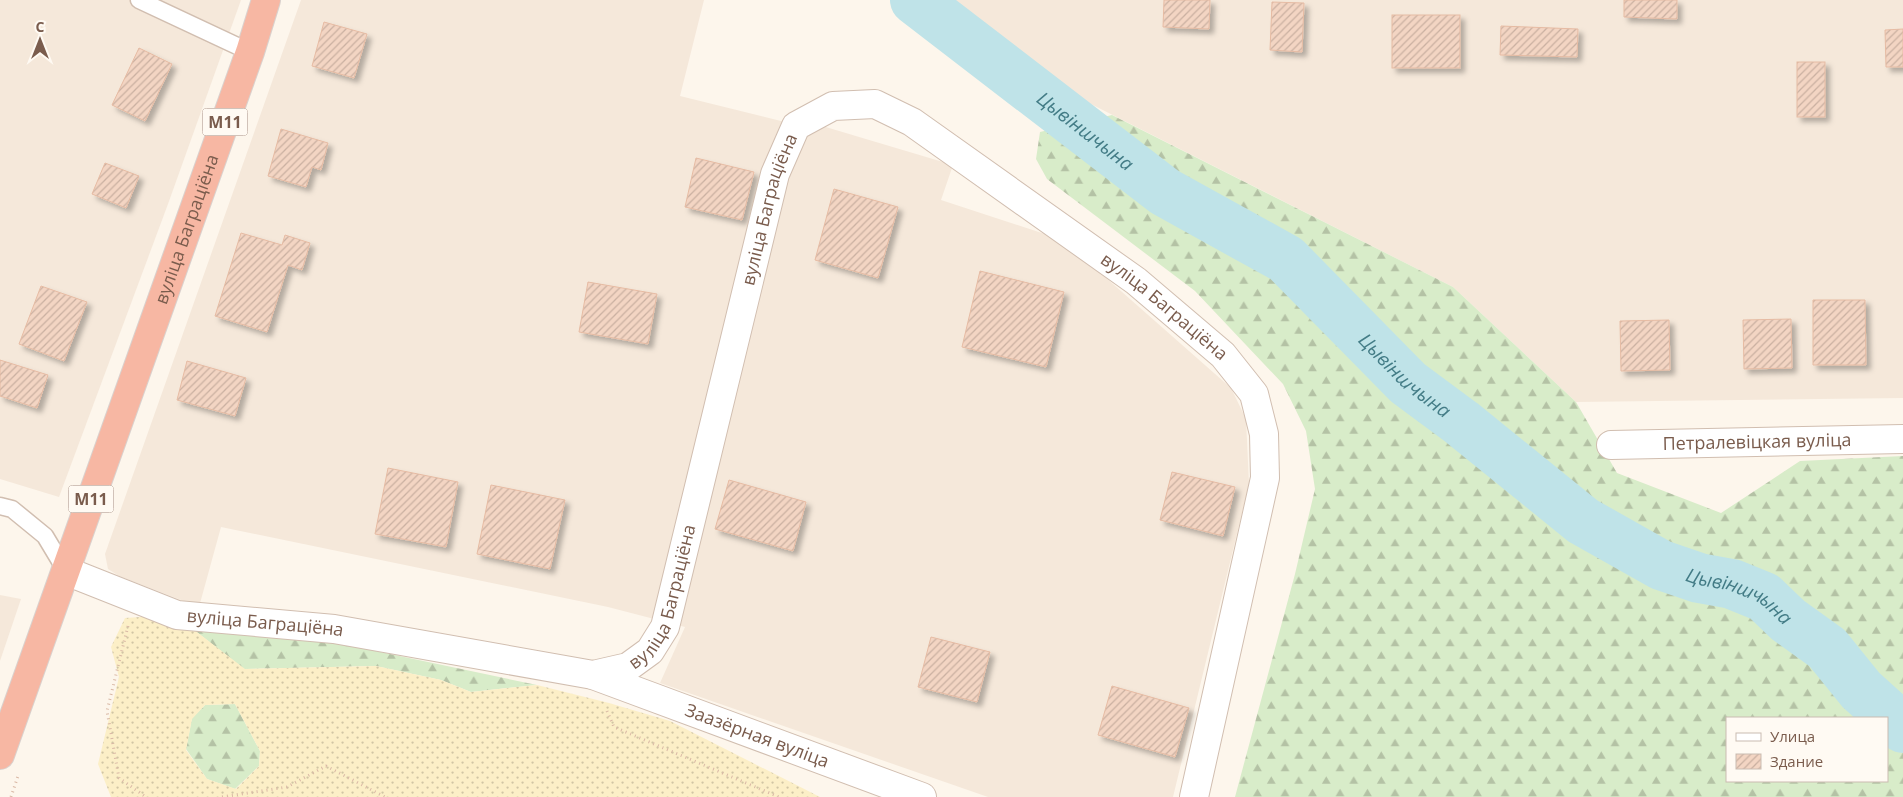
<svg xmlns="http://www.w3.org/2000/svg" width="1903" height="797" font-family="'Open Sans',sans-serif">
	<style>
		.residential { fill: #f5e8da }
		.forest { fill: url(#forest-firs); fill-rule: evenodd }
		.sand { fill: url(#sand-dots); fill-rule: evenodd }
		.lines { fill: none; stroke-linecap: round; stroke-linejoin: round }
		.river { stroke: #bfe3e8; stroke-width: 50 }
		.building { fill: url(#building-hatch); stroke: #e6bba3; filter: url(#shadow) }
		.lane-casing { stroke: #d1beb0; stroke-width: 19 }
		.street-casing { stroke: #d1beb0; stroke-width: 30 }
		.highway-casing { stroke: #dad1cd; stroke-width: 30 }
		.path { stroke: #d9b8a5; stroke-width: 3; stroke-dasharray: 1 4; stroke-linecap: butt }
		.lane { stroke: #fff; stroke-width: 16 }
		.street { stroke: #fff; stroke-width: 28 }
		.highway { stroke: #f7b7a3; stroke-width: 28 }
		.labels { text-anchor: middle; stroke-width: 4.5; stroke-linejoin: round; paint-order: stroke }
		.shield { fill: #fffaf3; stroke: #a28b7f; stroke-width: 1 }
		.shield-label { font-size: 16px; font-weight: bold; fill: #7a5c4d }
		.street-label { font-size: 18px; fill: #7a5c4d; stroke: #fffaf3 }
		.water-label { font-size: 19px; font-style: italic; fill: #437c86; stroke: #fffaf3 }
	</style>
	<defs>
		<pattern id="forest-firs" width="22" height="20" patternUnits="userSpaceOnUse" patternTransform="scale(1.25)"><rect width="22" height="20" fill="#d8ecc9"/><path d="M5 1l3.5 6h-7zM16 11l3.5 6h-7z" fill="#b4c2a5"/></pattern>
		<pattern id="sand-dots" width="8" height="8" patternUnits="userSpaceOnUse" patternTransform="scale(1.25)"><rect width="8" height="8" fill="#fcefc7"/><path d="M2 2h.1M6 6h.1" fill="none" stroke="#d1c5a4" stroke-width="1.8" stroke-linecap="round"/></pattern>
		<pattern id="building-hatch" width="6" height="6" patternUnits="userSpaceOnUse" patternTransform="scale(1.25)"><rect width="6" height="6" fill="#f3d5c3"/><path d="M-1 1l2-2M0 6l6-6M5 7l2-2" fill="none" stroke="#cab0a1"/></pattern>
		<filter id="shadow"><feDropShadow dx="4.5" dy="4.5" stdDeviation="2.5" flood-color="#0004"/></filter>
	</defs>
	<rect width="100%" height="100%" fill="#fdf6ec"/>
	<g class="residential">
		<polygon points="0,0 241,0 168,204 59,497 0,479"/>
		<polygon points="301,0 704,0 680,96 781,121 819,125 953,165 941,200 1063,240 1231,388 1246,419 1249,484 1173,797 988,797 660,683 685,627 608,607 221,527 199,607 119,576 108,569 105,554"/>
		<polygon points="939,0 1903,0 1903,398 1576,402 1453,287 1083,100 1011,54"/>
		<polygon points="0,595 21,599 0,661"/>
	</g>
	<g class="forest">
		<path d="M1112,115L1453,287L1576,402L1617,473L1721,513L1800,461L1903,456V797H1235L1295,574L1315,489L1306,431L1283,384L1195,291L1047,179L1036,159L1040,132ZM1727,718H1887V781H1727Z"/>
		<polygon points="189,626 333,642 537,685 471,692 441,680 376,666 244,669"/>
		<polygon points="235,704 260,751 259,766 235,789 207,779 186,749 192,718 205,705"/>
	</g>
	<path class="sand" d="M157,616L189,626L245,669L376,666L441,680L471,692L537,685L609,703L670,721L820,797H111L98,764L119,677L111,647L125,618ZM235,704L260,751L259,766L236,789L207,779L186,750L192,719L205,705Z"/>
	<g class="lines">
		<path class="river" id="s1" d="M915,0L1165,192L1286,259L1408,383L1462,423L1583,521L1661,565L1699,578L1732,584L1764,597L1788,620L1827,648L1861,690L1903,728"/>
	</g>
	<g class="building">
		<polygon points="1164,0 1210,0 1209,29 1163,27"/>
		<polygon points="1624,0 1677,0 1677,19 1624,17"/>
		<polygon points="1272,2 1304,3 1302,52 1270,50"/>
		<rect x="1392" y="15" width="68" height="53"/>
		<polygon points="324,22 367,34 354,78 312,66"/>
		<polygon points="1501,26 1578,29 1577,57 1500,55"/>
		<polygon points="1903,29 1903,67 1886,67 1885,30"/>
		<polygon points="139,48 172,64 145,121 112,105"/>
		<rect x="1797" y="62" width="28" height="55"/>
		<polygon points="281,129 328,143 321,170 312,167 306,187 268,176"/>
		<polygon points="696,158 754,172 742,220 685,207"/>
		<polygon points="105,163 139,176 126,208 92,194"/>
		<polygon points="834,189 898,207 878,278 815,260"/>
		<polygon points="241,233 282,245 285,235 310,243 302,270 288,265 267,332 215,316"/>
		<polygon points="980,271 1064,292 1046,367 962,347"/>
		<polygon points="588,282 657,294 648,344 579,332"/>
		<polygon points="41,286 87,302 64,361 19,344"/>
		<polygon points="1813,300 1865,300 1866,365 1813,365"/>
		<polygon points="1791,319 1792,368 1744,369 1743,320"/>
		<polygon points="1669,320 1670,370 1621,371 1620,321"/>
		<polygon points="0,360 48,375 37,408 0,396"/>
		<polygon points="187,361 246,378 235,416 177,400"/>
		<polygon points="388,468 458,482 446,547 375,534"/>
		<polygon points="1172,472 1235,487 1223,536 1160,520"/>
		<polygon points="729,480 806,502 793,551 715,529"/>
		<polygon points="491,485 565,500 550,569 477,554"/>
		<polygon points="931,637 990,652 977,702 918,687"/>
		<polygon points="1112,686 1189,708 1175,757 1098,735"/>
	</g>
	<g class="lines">
		<defs>
			<g id="lane">
				<polyline points="139,0 250,52"/>
				<polyline points="0,506 12,509 45,536 66,571"/>
			</g>
			<g id="street">
				<path id="s2" d="M1611,445L1903,439"/>
				<path id="s3" d="M66,571L177,615L334,629L593,675L628,667L650,651L665,627L775,174L796,126L833,106L875,104L912,122L1136,281L1223,355L1254,394L1264,434L1265,478L1194,797"/>
				<path id="s4" d="M593,675L922,797"/>
			</g>
			<g id="highway">
				<path id="s5" d="M0,755L250,52L266,0"/>
			</g>
		</defs>
		<use href="#lane" class="lane-casing"/>
		<use href="#street" class="street-casing"/>
		<use href="#highway" class="highway-casing"/>
		<g class="path">
			<polyline points="128,626 107,711 119,778 146,797"/>
			<polyline points="607,711 614,727 779,797"/>
			<polyline points="11,797 18,776"/>
			<polyline points="222,797 287,787 326,766 385,797"/>
		</g>
		<use href="#lane" class="lane"/>
		<use href="#street" class="street"/>
		<use href="#highway" class="highway"/>
	</g>
	<g class="labels">
		<g class="shield">
			<rect x="202.5" y="108.5" width="45" height="27" rx="4"/>
			<rect x="68.5" y="485.5" width="45" height="27" rx="4"/>
		</g>
		<g class="shield-label">
			<text x="225" y="128">М11</text>
			<text x="91" y="505">М11</text>
		</g>
		<g class="street-label">
			<text dy="6" stroke="none"><textPath href="#s3" startOffset="1062">вуліца Баграціёна</textPath></text>
			<text dy="6" stroke="none"><textPath href="#s5" startOffset="558">вуліца Баграціёна</textPath></text>
			<text dy="6" stroke="none"><textPath href="#s3" startOffset="1588">вуліца Баграціёна</textPath></text>
			<text dy="6" stroke="none"><textPath href="#s2" startOffset="146">Петралевіцкая вуліца</textPath></text>
			<text dy="6" stroke="none"><textPath href="#s3" startOffset="658">вуліца Баграціёна</textPath></text>
			<text dy="6" stroke="none"><textPath href="#s3" startOffset="208">вуліца Баграціёна</textPath></text>
			<text dy="6" stroke="none"><textPath href="#s4" startOffset="175">Заазёрная вуліца</textPath></text>
		</g>
		<g class="water-label">
			<text dy="7" stroke="none"><textPath href="#s1" startOffset="215">Цывіншчына</textPath></text>
			<text dy="7" stroke="none"><textPath href="#s1" startOffset="620">Цывіншчына</textPath></text>
			<text dy="7" stroke="none"><textPath href="#s1" startOffset="1025">Цывіншчына</textPath></text>
		</g>
	</g>
	<rect x="1726" y="717" width="162" height="65" fill="#fffaf3" stroke="#cabbb1"/>
	<rect x="1736" y="733" width="25" height="8" fill="#ffffff" stroke="#cabbb1"/>
	<text x="1770" y="742" font-size="15" fill="#7a5c4d">Улица</text>
	<rect x="1736" y="754" width="25" height="15" fill="url(#building-hatch)" stroke="#cabbb1"/>
	<text x="1770" y="767" font-size="15" fill="#7a5c4d">Здание</text>
	<g transform="translate(40 40)" stroke="#fffaf3" stroke-width="4" paint-order="stroke">
	<path d="M0-4L9 19L0 12L-9 19Z" fill="#7a5c4d"/>
	<text y="-8" font-size="14" font-weight="bold" text-anchor="middle" fill="#7a5c4d">С</text>
	</g>
</svg>
